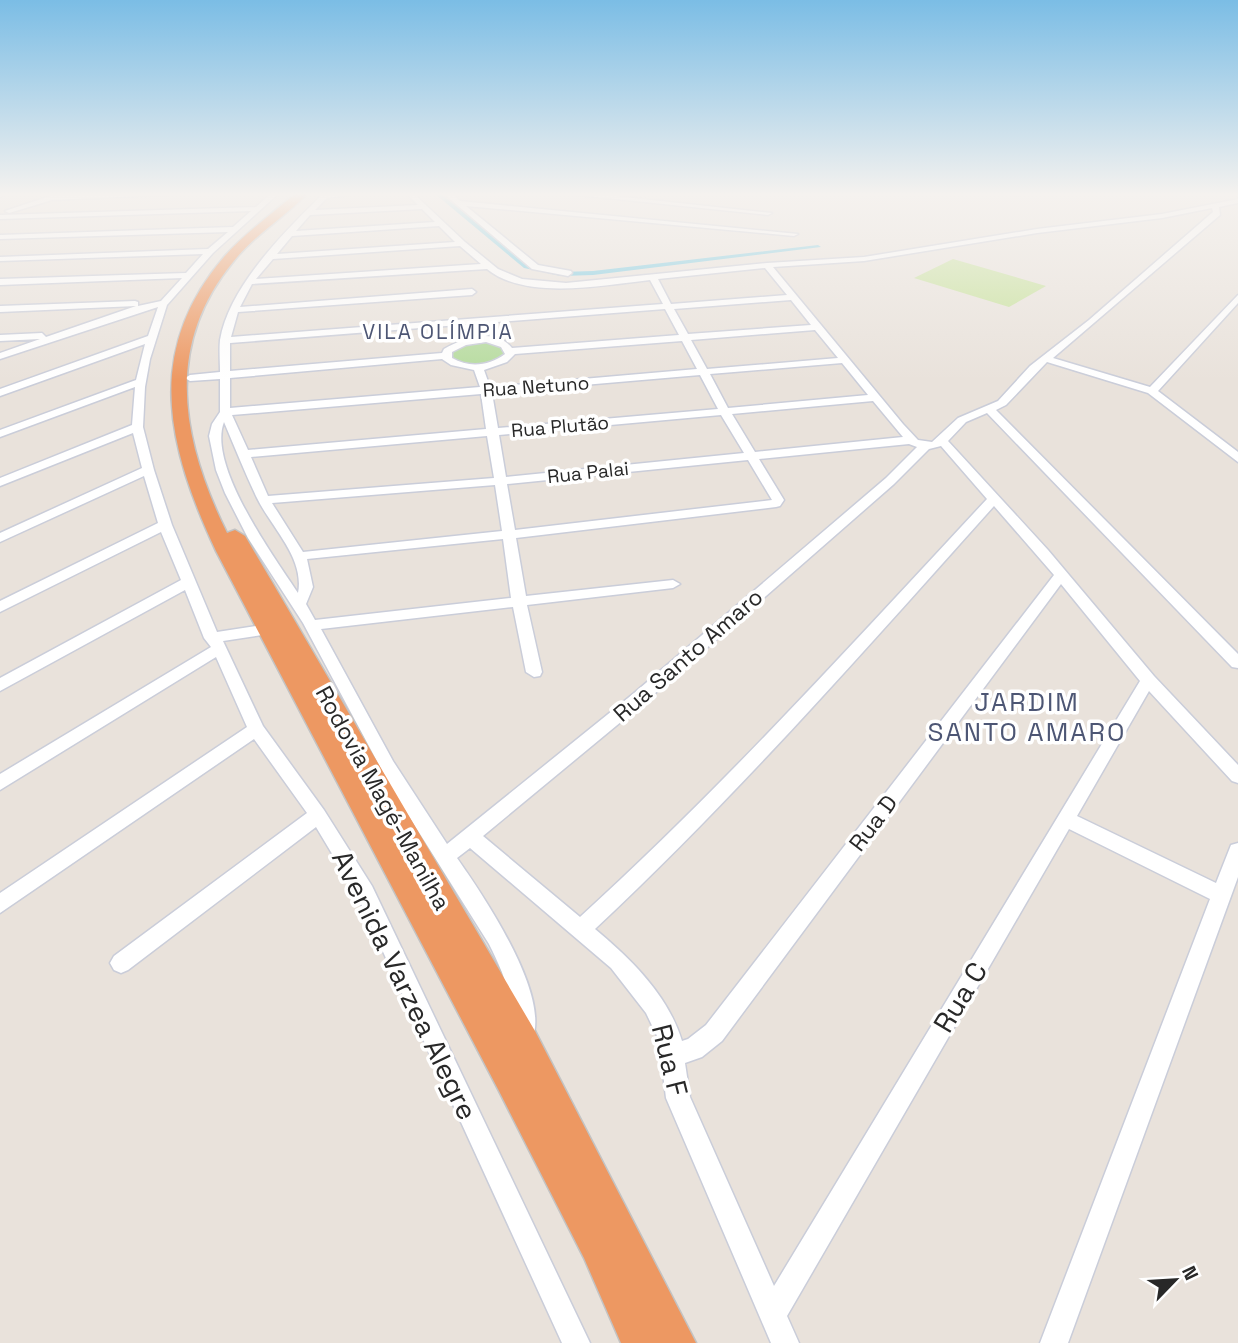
<svg xmlns="http://www.w3.org/2000/svg" width="1238" height="1343" font-family="'Space Grotesk',sans-serif">
	<style>
		.green { fill: #b5db9d }
		.pitch { fill: #c6e199 }
		.lines { fill: none; stroke-linecap: round; stroke-linejoin: round }
		.canal { fill: #78cae1; fill-rule: evenodd }
		.minor-casing { stroke: #cacdd9; stroke-width: 3 }
		.highway-casing { stroke: #c3c3c3; stroke-width: 3 }
		.minor { fill: #fff; fill-rule: evenodd }
		.highway { fill: #ed9862; fill-rule: evenodd }
		.labels { text-anchor: middle; stroke-width: 7; stroke-linejoin: round; paint-order: stroke }
		.far-street-label { font-size: 19px; fill: #282828; stroke: #fff }
		.far-quarter-label { font-size: 21px; letter-spacing: 2px; fill: #4d5674; stroke: #fff }
		.street-label { font-size: 23px; fill: #282828; stroke: #fff }
		.quarter-label { font-size: 26px; letter-spacing: 2px; fill: #4d5674; stroke: #fff }
		.near-street-label { font-size: 28px; fill: #282828; stroke: #fff }
	</style>
	<rect width="100%" height="100%" fill="#e9e2db"/>
	<path class="green" d="M484,341L499,345L506,352L504,356C487,367 467,369 450,357V353L459,345Z"/>
	<polygon class="pitch" points="953,259 1046,286 1009,307 914,278"/>
	<g class="lines">
		<polygon class="canal" points="434,193 440,193 528,265 561,272 593,271 818,245 821,247 593,275 561,276 524,268"/>
		<defs>
			<g id="minor">
				<polygon points="0,193 9,193 0,197"/>
				<polygon points="59,193 64,196 205,193 52,200 9,213 5,211"/>
				<polygon points="271,193 279,193 213,253 167,305 150,359 145,387 143,427 154,470 172,525 217,632 269,624 276,629 269,634 223,641 263,726 324,810 372,886 590,1343 562,1343 358,897 316,827 128,970 121,973 114,970 110,963 114,956 307,813 254,739 0,913 0,893 247,727 216,657 0,790 0,774 211,647 204,638 185,590 0,691 0,678 181,580 161,532 0,612 0,601 158,523 144,476 0,542 0,533 142,468 133,433 0,486 0,478 132,425 135,387 0,437 0,430 136,380 145,344 0,396 0,389 148,336 158,307 0,359 0,353 40,339 0,341 0,335 42,333 46,337 136,306 0,312 0,306 135,301 138,302 138,306 161,301 182,278 0,285 0,279 186,273 203,254 0,261 0,257 208,249 228,232 0,239 0,235 233,227 251,211 0,219 0,215 256,207"/>
				<path d="M324,193H364L327,198L315,210L418,205L406,193H413L465,242L498,269L522,279L566,283L767,263L864,257L1037,229L1162,214L1238,199V203L1219,207L1220,215L1053,358L1150,387L1238,295V303L1158,391L1238,452V462L1148,393L1047,362L1006,405L996,410L1238,654V668L1232,667L987,413L966,422L948,441L1048,550L1154,676L1238,765V783L1232,781L1149,691L1077,816L1216,883L1231,845L1238,843V877L1068,1343H1040L1210,899L1069,829L787,1316L799,1343H771L666,1098L659,1040L646,1013L611,968L470,848L457,858C483,895 551,995 532,1040L524,1043L516,1040C511,1027 513,1015 510,1001C507,981 498,962 489,944L393,791L303,623L248,538L225,493L216,470L209,436L212,424L220,412V379L190,381L185,378L190,375L220,372C220,362 219,350 220,340C229,286 286,230 324,193ZM1212,208L1213,212L1089,320L1030,366L998,401L958,418L932,442L918,440L903,424L773,267L864,261L1037,233L1162,218ZM422,209L435,222L296,231L310,215ZM439,226L455,242L277,254L292,236ZM460,246L481,264L256,279L273,259ZM765,268L787,295L671,304L658,279ZM487,269C526,301 604,285 650,280L663,304L231,337L238,312L472,295L476,292L472,289L240,307L252,284ZM791,300L811,325L688,334L674,309ZM665,309L679,335L512,348C495,327 463,338 444,349L442,353L230,371V343ZM815,330L838,358L707,369L691,340ZM682,341L697,369L490,387L484,370L507,362L515,354ZM486,342L501,347L505,354C489,366 469,368 452,358V352L466,345ZM442,359L451,365L474,370L480,387L230,408V378ZM842,363L868,395L728,408L710,374ZM700,375L718,409L498,428L492,393ZM481,394L486,429L248,450L232,415ZM873,401L903,437L755,452L732,414ZM721,415L744,453L506,477L499,435ZM224,422C235,448 245,473 257,498C271,527 305,558 298,593C274,557 207,465 224,422ZM487,436L494,478L268,496L251,457ZM909,444L917,447L886,478L633,694L447,844L393,761L321,629L513,607L526,672L534,677L540,676L542,672L527,605L673,588L680,584L673,580L526,596L516,538L776,507L780,506L784,500L759,459ZM941,446L987,499C854,642 725,785 580,917L483,836L645,702L894,484L929,449ZM748,460L772,500L515,530L507,484ZM495,485L502,531L303,552L272,503ZM994,506L1054,575L706,1025L688,1039L682,1041C668,995 631,959 595,929C737,796 864,651 994,506ZM503,539L511,598L315,620L306,604L313,587L307,559ZM1061,584L1140,681L774,1286L690,1097L685,1063L702,1057L722,1041Z"/>
				<polygon points="443,193 451,193 460,201 798,234 794,236 466,206 538,265 571,271 572,273 568,276 532,269"/>
				<polygon points="558,193 587,193 772,213 768,215"/>
				<polygon points="981,193 1022,193 1019,195"/>
			</g>
			<path id="highway" d="M296,193H308C284,218 254,235 233,262C163,347 182,442 227,533L235,530L245,536L535,1031L696,1343H621L584,1258L498,1089L216,551C168,448 143,352 224,257C245,233 272,214 296,193Z"/>
		</defs>
		<use href="#minor" class="minor-casing"/>
		<use href="#highway" class="highway-casing"/>
		<use href="#minor" class="minor"/>
		<use href="#highway" class="highway"/>
	</g>
	<linearGradient id="sky" x2="0" y2="1"><stop stop-color="#7bbde5"/><stop offset="0.51" stop-color="#f5f2ef"/><stop offset="1" stop-color="#f5f2ef" stop-opacity="0"/></linearGradient>
	<rect width="1238" height="381" fill="url(#sky)"/>
	<g class="labels">
		<g class="far-street-label">
			<text transform="translate(536 386) rotate(-4)" y="7">Rua Netuno</text>
			<text transform="translate(560 426) rotate(-5)" y="7">Rua Plutão</text>
			<text transform="translate(588 472) rotate(-6)" y="7">Rua Palai</text>
		</g>
		<g class="far-quarter-label">
			<text x="438" y="339">VILA OLÍMPIA</text>
		</g>
		<g class="street-label">
			<text transform="translate(688 655) rotate(-41)" y="8">Rua Santo Amaro</text>
			<text transform="translate(383 798) rotate(61)" y="8">Rodovia Magé-Manilha</text>
			<text transform="translate(873 823) rotate(-53)" y="8">Rua D</text>
		</g>
		<g class="quarter-label">
			<text x="1027" y="711">JARDIM<tspan x="1027" dy="30">SANTO AMARO</tspan></text>
		</g>
		<g class="near-street-label">
			<text transform="translate(405 985) rotate(64)" y="10">Avenida Varzea Alegre</text>
			<text transform="translate(960 997) rotate(-59)" y="10">Rua C</text>
			<text transform="translate(670 1060) rotate(76)" y="10">Rua F</text>
		</g>
	</g>
	<g transform="translate(1175 1280) rotate(65)" stroke="#ffffff" stroke-width="5" paint-order="stroke">
	<path d="M0-5L12 26L0 18L-12 26Z" fill="#282828"/>
	<text y="-10" font-size="19" font-weight="bold" text-anchor="middle" fill="#282828">N</text>
	</g>
</svg>
